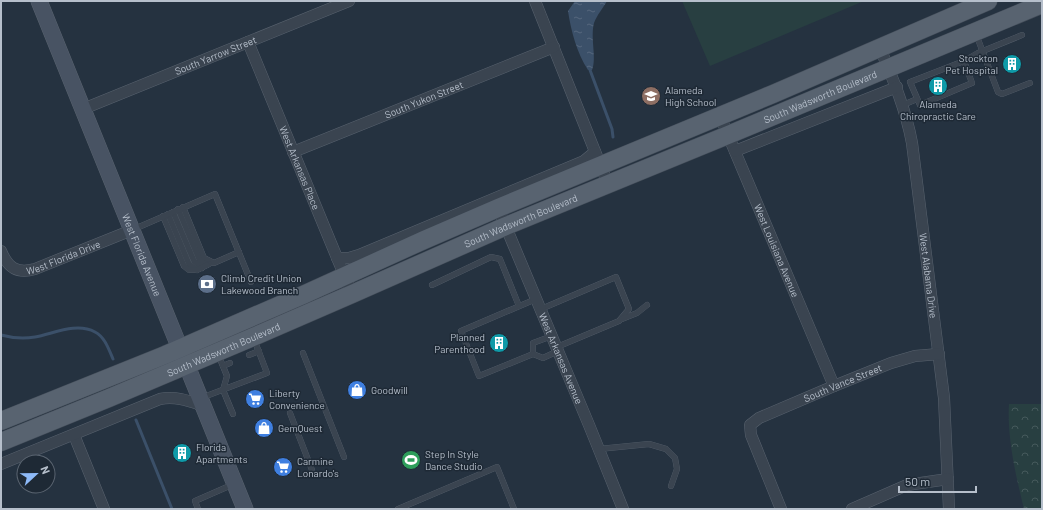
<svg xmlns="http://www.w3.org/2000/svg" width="1043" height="510" font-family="Barlow,sans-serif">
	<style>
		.forest { fill: url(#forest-crowns) }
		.pitch { fill: #283f41 }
		.water { fill: url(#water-ripples) }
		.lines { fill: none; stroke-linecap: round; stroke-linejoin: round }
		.stream { stroke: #3b5069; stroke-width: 3 }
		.lane-casing { stroke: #58626e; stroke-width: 6 }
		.street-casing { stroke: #58626e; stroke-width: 12 }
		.secondary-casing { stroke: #58626e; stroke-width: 17 }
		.primary-casing { stroke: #434d59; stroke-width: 19 }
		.lane { stroke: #3a4450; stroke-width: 5.5 }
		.street { stroke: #3a4450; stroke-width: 11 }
		.secondary { stroke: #485363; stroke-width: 16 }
		.primary { stroke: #586370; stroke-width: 18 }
		.labels { text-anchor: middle; stroke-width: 3; stroke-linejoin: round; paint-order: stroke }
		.street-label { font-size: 10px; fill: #b6bfcb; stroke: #1e2935 }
		.poi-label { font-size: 10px; fill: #b6bfcb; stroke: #1e2935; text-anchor: start }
	</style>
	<defs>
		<pattern id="forest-crowns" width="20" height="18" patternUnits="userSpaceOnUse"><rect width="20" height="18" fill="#283f41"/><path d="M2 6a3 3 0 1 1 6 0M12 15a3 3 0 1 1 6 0" fill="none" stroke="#45595b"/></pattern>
		<pattern id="water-ripples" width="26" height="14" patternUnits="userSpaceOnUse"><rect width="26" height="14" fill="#3b5069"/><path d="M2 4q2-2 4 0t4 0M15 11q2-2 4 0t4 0" fill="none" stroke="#55677d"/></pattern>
	</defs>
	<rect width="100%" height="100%" fill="#253240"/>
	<path class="forest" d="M1009,404H1042V509H1024C1016,476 1007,439 1009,404Z"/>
	<polygon class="pitch" points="682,1 864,1 710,66"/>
	<path class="water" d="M575,1H607C603,8 597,15 594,23C590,38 597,58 592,70H588C577,53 571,31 568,11Z"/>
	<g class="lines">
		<g class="stream">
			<polyline points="590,70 612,129 613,137"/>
			<path d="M1,335C12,338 23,339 35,337C53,334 76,322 95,332C105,337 109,350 113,359"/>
			<polyline points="136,420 172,509"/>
		</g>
		<defs>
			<g id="lane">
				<polyline points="976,34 998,92 1002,94 1030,83"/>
				<polygon points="964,61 972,83 920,105 910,82"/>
				<polyline points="964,61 978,53 1022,35"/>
				<polyline points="903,105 917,99"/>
				<polyline points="183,207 204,258 214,263 239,252"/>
				<polyline points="178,209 200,261 207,265 209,264"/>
				<polyline points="173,212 194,261 202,268"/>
				<polyline points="168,214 189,264 197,270"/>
				<polyline points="163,216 184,266 189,270 197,270 207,265"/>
				<polyline points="132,230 215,194 251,282"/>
				<polyline points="432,285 491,257 500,259 519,306"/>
				<polyline points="536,299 461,331 479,376 533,354 533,343 552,336"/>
				<polyline points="541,309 616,277 629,309 619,321 557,347"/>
				<polyline points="622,319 637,313 647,305"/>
				<polyline points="303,353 344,457"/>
				<polyline points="218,354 227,376 223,390 233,414"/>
				<polyline points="533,354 543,358 558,351"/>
				<polyline points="249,355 259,351"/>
				<polyline points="223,366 230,363"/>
				<polyline points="201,398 267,373 254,339"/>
				<polyline points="290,413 312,470"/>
				<polyline points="599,449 649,444 666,449 675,458 677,469 671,486"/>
				<polyline points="198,509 195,501 227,487 233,485"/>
				<polyline points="398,509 497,467 514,509"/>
			</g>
			<g id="street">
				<polyline points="535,1 608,184"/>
				<path id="s1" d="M248,42L352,294"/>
				<path id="s2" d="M880,48C893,79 906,110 912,143L944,398L949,509"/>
				<path id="s3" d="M83,109L349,1"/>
				<path id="s4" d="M720,116L834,386"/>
				<polyline points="735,151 897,87"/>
				<path id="s5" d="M293,152L554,47"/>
				<path id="s6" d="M498,208L589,425L623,509"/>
				<path id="s7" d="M1,251C8,268 17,274 35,269L132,230"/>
				<polyline points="337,258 349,258 359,255 584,161 595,152"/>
				<polyline points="74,435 104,509"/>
				<path d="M1,464L160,399C176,396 189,401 204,406"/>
				<path id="s8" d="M781,509L751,435L750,425L759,418L834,386L891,363L915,356L939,354"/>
				<polyline points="852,509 907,485 948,479"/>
			</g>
			<g id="secondary">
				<path id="s9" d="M39,1L245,509"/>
			</g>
			<g id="primary">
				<polyline points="1,421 165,355 303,295 424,240 498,208 773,94 988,1"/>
				<path id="s10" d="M1,442L109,398L253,337L352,294L506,226L728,135L1042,4"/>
			</g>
		</defs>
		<use href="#lane" class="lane-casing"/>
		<use href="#street" class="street-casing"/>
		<use href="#secondary" class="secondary-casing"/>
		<use href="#primary" class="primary-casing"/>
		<use href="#lane" class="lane"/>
		<use href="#street" class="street"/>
		<use href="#secondary" class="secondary"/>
		<use href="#primary" class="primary"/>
	</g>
	<defs>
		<symbol id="building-disc" viewBox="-11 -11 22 22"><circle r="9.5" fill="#0f9aa8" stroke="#1e2935"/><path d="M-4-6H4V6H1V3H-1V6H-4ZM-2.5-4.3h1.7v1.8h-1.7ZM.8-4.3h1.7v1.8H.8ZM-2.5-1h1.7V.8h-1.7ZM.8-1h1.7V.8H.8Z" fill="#fff"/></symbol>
		<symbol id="school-disc" viewBox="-11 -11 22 22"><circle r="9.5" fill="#8d6e63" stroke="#1e2935"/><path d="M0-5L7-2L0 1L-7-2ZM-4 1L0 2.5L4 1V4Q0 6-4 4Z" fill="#fff"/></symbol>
		<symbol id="bank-disc" viewBox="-11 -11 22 22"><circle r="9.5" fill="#5c6f8a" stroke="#1e2935"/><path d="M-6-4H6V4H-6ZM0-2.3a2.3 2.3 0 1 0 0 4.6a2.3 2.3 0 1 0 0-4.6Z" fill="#fff"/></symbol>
		<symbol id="shop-disc" viewBox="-11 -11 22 22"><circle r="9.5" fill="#3f7fe0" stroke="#1e2935"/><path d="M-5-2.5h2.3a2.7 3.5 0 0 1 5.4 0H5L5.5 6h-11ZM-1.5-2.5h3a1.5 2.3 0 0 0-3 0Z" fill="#fff"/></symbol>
		<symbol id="supermarket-disc" viewBox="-11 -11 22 22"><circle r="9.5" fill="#3f7fe0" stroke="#1e2935"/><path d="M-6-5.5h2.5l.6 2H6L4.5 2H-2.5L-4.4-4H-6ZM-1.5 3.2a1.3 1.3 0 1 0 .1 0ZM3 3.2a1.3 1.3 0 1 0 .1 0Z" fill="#fff"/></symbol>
		<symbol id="stadium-disc" viewBox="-11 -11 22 22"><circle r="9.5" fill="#2e9e5b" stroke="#1e2935"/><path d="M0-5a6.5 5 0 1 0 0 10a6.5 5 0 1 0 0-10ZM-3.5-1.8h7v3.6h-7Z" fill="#fff"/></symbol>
	</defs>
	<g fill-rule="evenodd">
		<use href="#building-disc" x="1001" y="53" width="22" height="22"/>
		<use href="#building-disc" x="927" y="75" width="22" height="22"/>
		<use href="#school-disc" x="640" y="85" width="22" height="22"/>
		<use href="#bank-disc" x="196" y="273" width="22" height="22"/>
		<use href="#building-disc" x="488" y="332" width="22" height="22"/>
		<use href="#shop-disc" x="346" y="379" width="22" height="22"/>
		<use href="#supermarket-disc" x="244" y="388" width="22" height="22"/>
		<use href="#shop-disc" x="253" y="417" width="22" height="22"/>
		<use href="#building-disc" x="171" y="442" width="22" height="22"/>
		<use href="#stadium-disc" x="400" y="449" width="22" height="22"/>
		<use href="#supermarket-disc" x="272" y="456" width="22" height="22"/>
	</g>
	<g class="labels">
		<g class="street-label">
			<text dy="4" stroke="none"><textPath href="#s3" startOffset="143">South Yarrow Street</textPath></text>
			<text dy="4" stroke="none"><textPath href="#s10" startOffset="889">South Wadsworth Boulevard</textPath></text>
			<text dy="4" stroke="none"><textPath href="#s5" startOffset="141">South Yukon Street</textPath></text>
			<text dy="4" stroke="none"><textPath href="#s1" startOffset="136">West Arkansas Place</textPath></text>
			<text dy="4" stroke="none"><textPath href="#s10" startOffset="565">South Wadsworth Boulevard</textPath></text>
			<text dy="4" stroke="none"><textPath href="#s4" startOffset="146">West Louisiana Avenue</textPath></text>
			<text dy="4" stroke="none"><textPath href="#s9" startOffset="274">West Florida Avenue</textPath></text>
			<text dy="4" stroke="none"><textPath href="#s7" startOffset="74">West Florida Drive</textPath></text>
			<text dy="4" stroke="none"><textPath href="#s2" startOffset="234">West Alabama Drive</textPath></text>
			<text dy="4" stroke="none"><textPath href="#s10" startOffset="241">South Wadsworth Boulevard</textPath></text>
			<text dy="4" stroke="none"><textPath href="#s6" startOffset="163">West Arkansas Avenue</textPath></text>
			<text dy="4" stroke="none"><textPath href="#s8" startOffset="192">South Vance Street</textPath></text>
		</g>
		<g class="poi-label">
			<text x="998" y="62" text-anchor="end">Stockton<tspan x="998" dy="12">Pet Hospital</tspan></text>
			<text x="665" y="94">Alameda<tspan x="665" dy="12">High School</tspan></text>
			<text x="938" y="108" text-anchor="middle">Alameda<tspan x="938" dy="12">Chiropractic Care</tspan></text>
			<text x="221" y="282">Climb Credit Union<tspan x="221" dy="12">Lakewood Branch</tspan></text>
			<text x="485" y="341" text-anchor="end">Planned<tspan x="485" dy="12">Parenthood</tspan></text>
			<text x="371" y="394">Goodwill</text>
			<text x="269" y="397">Liberty<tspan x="269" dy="12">Convenience</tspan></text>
			<text x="278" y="432">GemQuest</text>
			<text x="196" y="451">Florida<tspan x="196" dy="12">Apartments</tspan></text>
			<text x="425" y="458">Step In Style<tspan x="425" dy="12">Dance Studio</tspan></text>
			<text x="297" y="465">Carmine<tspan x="297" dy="12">Lonardo's</tspan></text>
		</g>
	</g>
	<rect width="1043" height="510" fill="none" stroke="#b6bfcb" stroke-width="4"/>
	<g transform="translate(36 474) rotate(68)"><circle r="19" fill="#1e2935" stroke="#5b6571"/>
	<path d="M0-3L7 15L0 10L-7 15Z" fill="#8ebaf8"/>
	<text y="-6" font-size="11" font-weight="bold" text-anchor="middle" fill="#b6bfcb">N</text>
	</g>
	<path d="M899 486v6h77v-6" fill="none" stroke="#b6bfcb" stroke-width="2"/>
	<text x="905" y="486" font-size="12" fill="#b6bfcb" stroke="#1e2935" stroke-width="3" paint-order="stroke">50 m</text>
</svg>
